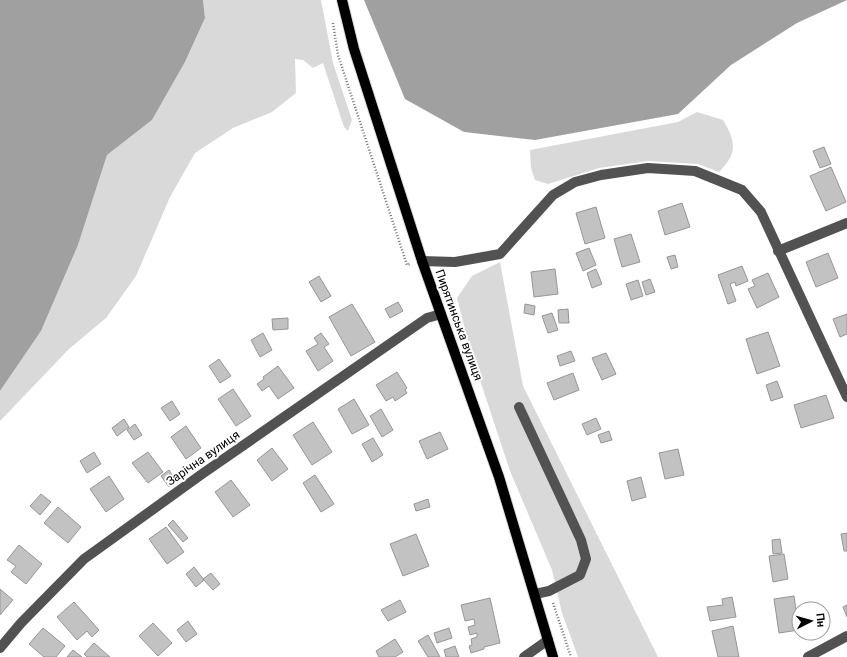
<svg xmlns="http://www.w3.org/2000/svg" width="847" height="657" font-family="Roboto,sans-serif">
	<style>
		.green { fill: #d9d9d9 }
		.water { fill: #a0a0a0 }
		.building { fill: #c2c2c2; stroke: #969696 }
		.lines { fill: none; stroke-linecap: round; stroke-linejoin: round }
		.major-casing { stroke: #dbdbdb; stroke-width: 12 }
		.path { stroke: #747474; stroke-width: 2.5; stroke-dasharray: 1 2; stroke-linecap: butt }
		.minor { stroke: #525252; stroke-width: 10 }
		.major { stroke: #000; stroke-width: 10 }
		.labels { text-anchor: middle; stroke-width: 4; stroke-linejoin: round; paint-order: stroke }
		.street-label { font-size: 12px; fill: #000; stroke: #fff }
	</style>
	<rect width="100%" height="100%" fill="#fff"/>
	<g class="green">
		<polygon points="203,0 321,0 333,63 352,120 348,131 344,127 323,63 313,68 303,60 295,59 296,93 272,112 233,128 195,153 170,197 136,276 106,318 69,349 0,421 0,391 41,331 78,245 107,155 152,120 185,62 205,18"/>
		<path d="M697,112L723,120C736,142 738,153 719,172L698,164L648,161L599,168L548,184L535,180L531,168L530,150L678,122Z"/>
		<polygon points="500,262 523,386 658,657 578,657 562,613 552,570 510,471 471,353 457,298 472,276"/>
	</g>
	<g class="water">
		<polygon points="0,0 203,0 205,18 185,62 152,120 107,155 78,245 41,331 0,391"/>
		<polygon points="364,0 847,0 797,23 731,65 678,114 535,140 464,132 405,99"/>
	</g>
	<g class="building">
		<polygon points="824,147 831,164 820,168 813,151"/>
		<polygon points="831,167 846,202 826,211 810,176"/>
		<polygon points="682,203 690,227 665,235 658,211"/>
		<polygon points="596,207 605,238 585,244 576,213"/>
		<polygon points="631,234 640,262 622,267 614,239"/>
		<polygon points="589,248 596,265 583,271 576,253"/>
		<polygon points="828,253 838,278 816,287 806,262"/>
		<polygon points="675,255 678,267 671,269 667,257"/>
		<polygon points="742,266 748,281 736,286 735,282 730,284 736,301 728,304 718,275"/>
		<polygon points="555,269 558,294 534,297 531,272"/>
		<polygon points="596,269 602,284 592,288 587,273"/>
		<polygon points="768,273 779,297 757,308 748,289 755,286 752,280"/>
		<polygon points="319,276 331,296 321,302 309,282"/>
		<polygon points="650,279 655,292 646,295 642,282"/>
		<polygon points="638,280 643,296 631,300 626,284"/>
		<polygon points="398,302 403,311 390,318 385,309"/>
		<polygon points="352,304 375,342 351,356 329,317"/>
		<polygon points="525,304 535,306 534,315 524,313"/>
		<polygon points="568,309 569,323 559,323 558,310"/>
		<polygon points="552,313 558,330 548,333 542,316"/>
		<polygon points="847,314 847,334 840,337 833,319"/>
		<polygon points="288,318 288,329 273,330 272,319"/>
		<polygon points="768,332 780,366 757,374 746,339"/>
		<polygon points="263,333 272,350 260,357 251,340"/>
		<polygon points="321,333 329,344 324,347 333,361 318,371 306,351 318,344 314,338"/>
		<polygon points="571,351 575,361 560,366 557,356"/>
		<polygon points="606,353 616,374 602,380 592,358"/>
		<polygon points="219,359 231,376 220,383 209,366"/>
		<polygon points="278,366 294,388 278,399 269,386 262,391 257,384 264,379 263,377"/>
		<polygon points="397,372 407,388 405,390 407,393 395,401 393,397 386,401 376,385"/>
		<polygon points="573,373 579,390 554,400 547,383"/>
		<polygon points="777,381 783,397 771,401 766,385"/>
		<polygon points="233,389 251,416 236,426 218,399"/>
		<polygon points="826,395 834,418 801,428 794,405"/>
		<polygon points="354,399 369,425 352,434 338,409"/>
		<polygon points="172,401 180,414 170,421 161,408"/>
		<polygon points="381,409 393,430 382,437 370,416"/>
		<polygon points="596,418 601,429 587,435 582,424"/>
		<polygon points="124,419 129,427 117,436 112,428"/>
		<polygon points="313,422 332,452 312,465 293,435"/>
		<polygon points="135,424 142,435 134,440 127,430"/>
		<polygon points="186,426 201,448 186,459 171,437"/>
		<polygon points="609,431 612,440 601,443 598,435"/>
		<polygon points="440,432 448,449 427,459 419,441"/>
		<polygon points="373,438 383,455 372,462 362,444"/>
		<polygon points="272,448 288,469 272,481 257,460"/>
		<polygon points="678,449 684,475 665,479 659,453"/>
		<polygon points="94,452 101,464 87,473 80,461"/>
		<polygon points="148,452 163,472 148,483 132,463"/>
		<polygon points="169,470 176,481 169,487 161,476"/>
		<polygon points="315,475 334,504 321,512 303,483"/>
		<polygon points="109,476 124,499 106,512 90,489"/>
		<polygon points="641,477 646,497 632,501 627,481"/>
		<polygon points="231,480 250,505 233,517 215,492"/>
		<polygon points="41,494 51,502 40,515 30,506"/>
		<polygon points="428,499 430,507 416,511 414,504"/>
		<polygon points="58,507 81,527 68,543 44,523"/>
		<polygon points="173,520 188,538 183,542 168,525"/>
		<polygon points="166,527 184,552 167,564 149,539"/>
		<polygon points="847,533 847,551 844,551 841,534"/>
		<polygon points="416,534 429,566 403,576 390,544"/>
		<polygon points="780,539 782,553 773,554 772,540"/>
		<polygon points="19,545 42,564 26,584 11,572 16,566 7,560"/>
		<polygon points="784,554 788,579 773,582 769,556"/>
		<polygon points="194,567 204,580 196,587 186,574"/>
		<polygon points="211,573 220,584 213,590 203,579"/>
		<polygon points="0,589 13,600 0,615"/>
		<polygon points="794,596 799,630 779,633 774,599"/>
		<polygon points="732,597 736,617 710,621 707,607 723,605 722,599"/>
		<polygon points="490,598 500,643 484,647 484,649 471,653 469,646 472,645 471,639 477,637 477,633 470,635 468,627 475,625 474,619 465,621 461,605"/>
		<polygon points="400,600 406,612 388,621 381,610"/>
		<polygon points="74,602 99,630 92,637 87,631 77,640 57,617"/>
		<polygon points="847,605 847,617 843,607"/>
		<polygon points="188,621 197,634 186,642 177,630"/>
		<polygon points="153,623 172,643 158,656 139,636"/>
		<polygon points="733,626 739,657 718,657 712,631"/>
		<polygon points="43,628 65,646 56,657 44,657 29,644"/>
		<polygon points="449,628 452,638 437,643 434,633"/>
		<polygon points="428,635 440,657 428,657 418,641"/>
		<polygon points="395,639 403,652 395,657 379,657 376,651"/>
		<polygon points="94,643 110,657 87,657 84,654"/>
		<polygon points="455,646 459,657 446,657 444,650"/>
		<polygon points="73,650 82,657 67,657"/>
	</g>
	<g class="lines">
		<defs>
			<polyline id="major" points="342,0 354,49 422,261 499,477 553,657"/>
		</defs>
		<use href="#major" class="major-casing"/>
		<g class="path">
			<polyline points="333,23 338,55 407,265 410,264"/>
			<polyline points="553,603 571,657"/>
		</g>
		<g class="minor">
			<polyline points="778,251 847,223"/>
			<polyline points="422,261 455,262 500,254 553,195 575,182 601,175 648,168 695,171 742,190 761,212 847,397"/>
			<polyline points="519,407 581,540 586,559 580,575 549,591 535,594"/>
			<polyline points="0,648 21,623 84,559 202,474 427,318 441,314"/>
			<polyline points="524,657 548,640"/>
			<polyline points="808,657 847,636"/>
		</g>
		<use href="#major" class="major"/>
	</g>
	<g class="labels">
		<g class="street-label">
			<text transform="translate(459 325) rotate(70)" y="4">Пирятинська вулиця</text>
			<text transform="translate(203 458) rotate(-35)" y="4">Зарічна вулиця</text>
		</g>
	</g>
	<g transform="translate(811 621) rotate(84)"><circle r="19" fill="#ffffff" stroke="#999999"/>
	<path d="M0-3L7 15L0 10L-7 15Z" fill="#000000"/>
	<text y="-6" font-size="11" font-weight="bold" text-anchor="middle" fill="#000000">Пн</text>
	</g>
</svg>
